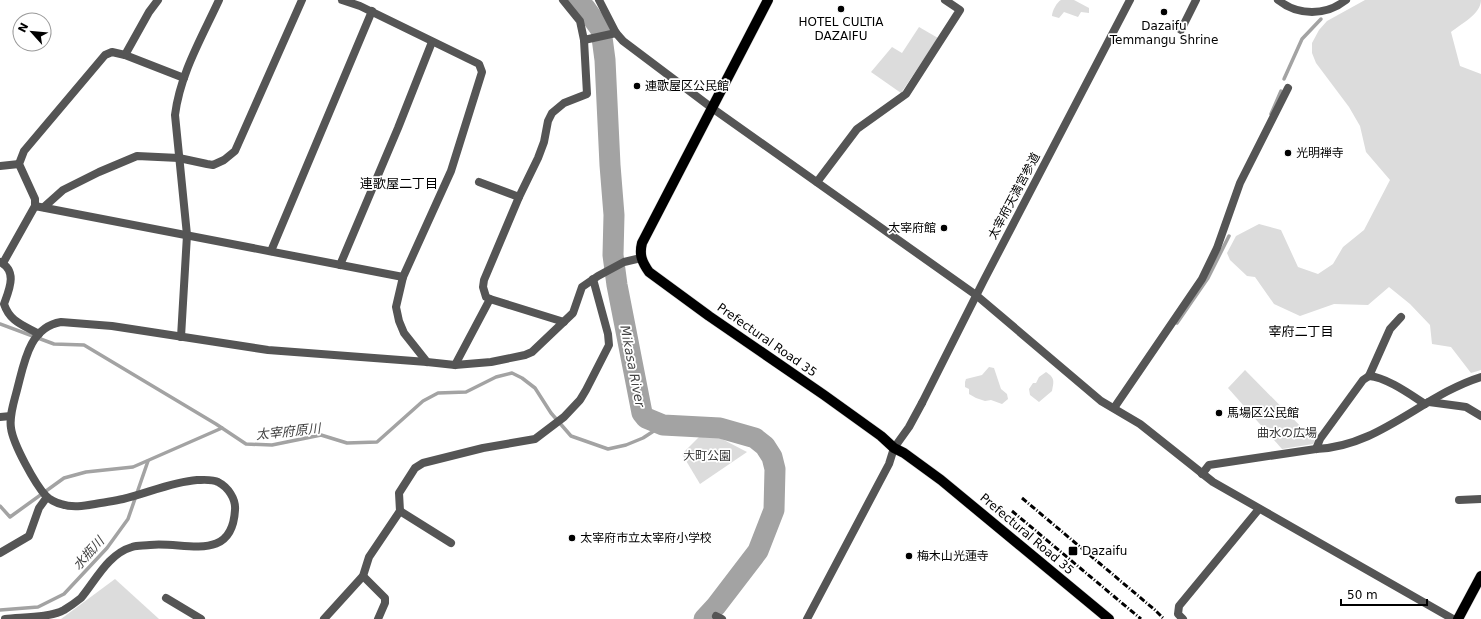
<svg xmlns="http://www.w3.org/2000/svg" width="1481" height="619" font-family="'DejaVu Sans','Noto Sans JP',sans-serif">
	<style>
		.green { fill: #dcdcdc }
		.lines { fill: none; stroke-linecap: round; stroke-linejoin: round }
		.stream { stroke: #a3a3a3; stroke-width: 3.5 }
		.river { stroke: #a3a3a3; stroke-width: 21 }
		.primary-casing { stroke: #dbdbdb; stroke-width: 11 }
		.pedestrian { stroke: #555; stroke-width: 8 }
		.minor { stroke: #555; stroke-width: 8 }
		.primary { stroke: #000; stroke-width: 10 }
		.rail { stroke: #000; stroke-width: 3; stroke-dasharray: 6 2 1 2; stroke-linecap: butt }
		.poi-dot { fill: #000; stroke: #fff; stroke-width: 1.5 }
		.labels { text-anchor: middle; stroke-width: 3.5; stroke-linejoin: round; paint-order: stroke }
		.poi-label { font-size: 12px; fill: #000; stroke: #fff; text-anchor: start }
		.street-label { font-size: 12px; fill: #000; stroke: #fff }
		.park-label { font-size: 12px; fill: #333; stroke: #fff }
		.neighbourhood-label { font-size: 13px; fill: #000; stroke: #fff }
		.water-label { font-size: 13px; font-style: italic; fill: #444; stroke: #fff }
	</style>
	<rect width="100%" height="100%" fill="#fff"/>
	<g class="green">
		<path d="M1061,0H1074L1089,8V13L1081,12L1078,17L1064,12L1059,18L1052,16C1052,11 1057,2 1061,0Z"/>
		<path d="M1365,0H1481C1481,14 1461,24 1451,32L1460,66L1481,74V370L1471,373L1451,347L1432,344L1430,325L1410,304L1389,287L1368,305L1334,304L1300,316L1274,304L1255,277L1247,276L1230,260L1227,253L1236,236L1259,224L1281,230L1298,267L1318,274L1333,264L1343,247L1364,230L1390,180L1366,152L1360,126L1349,107L1316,63L1312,53V43L1319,30L1327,21Z"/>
		<polygon points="919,27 938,38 901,93 871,72 892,47 902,53"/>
		<polygon points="989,367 994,368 1001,389 1007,394 1008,399 1002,404 991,400 985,401 976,398 969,394 969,389 965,387 965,382 966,379 982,375"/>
		<polygon points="1245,370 1315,441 1313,444 1282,449 1228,388"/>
		<path d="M1046,372C1055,378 1054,381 1052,391L1039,402L1030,395L1029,389L1033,383H1036L1039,377Z"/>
		<polygon points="701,435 720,438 747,452 700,484 682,454"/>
		<polygon points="115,579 159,619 61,619"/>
	</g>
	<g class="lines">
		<g class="stream">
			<polyline points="1284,79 1302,39 1321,19"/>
			<polyline points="1271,114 1281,91"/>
			<polyline points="1177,323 1208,278 1229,236"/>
			<polyline points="0,324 54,344 84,345 216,424 246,444 272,445 321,435 347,443 377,442 423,401 438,393 466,392 496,377 512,373 522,378 535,388 551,413 571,436 608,449 626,445 643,438 663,425"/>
			<polyline points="0,506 10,517 64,478 86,472 133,467 222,428"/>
			<polyline points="0,610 38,607 64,594 107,548 128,519 148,461"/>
		</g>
		<polyline class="river" points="578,0 586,9 601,30 605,60 610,165 614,215 613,255 617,285 642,413 646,418 663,425 720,428 755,438 765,446 772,457 775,469 774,510 758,551 716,606 704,619"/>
		<defs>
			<g id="primary">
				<path d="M768,0L642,243C639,255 642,262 649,272L709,316L824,395L881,436L894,448L904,453L941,480L1109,619"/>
				<polyline points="1458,619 1481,576"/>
			</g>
		</defs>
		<use href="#primary" class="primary-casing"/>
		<polyline class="pedestrian" points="922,403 984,280 1130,0"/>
		<g class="minor">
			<polyline points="158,0 149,12 125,55 184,78"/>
			<polyline points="342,0 360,6 479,64 482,72 451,171 403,277 396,307 399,321 404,333 427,362"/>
			<polyline points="563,0 580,21 584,40 587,94 564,103 552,113 548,121 544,142 538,158 519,197 484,280 483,287 486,297 490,299 564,322"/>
			<polyline points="599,0 616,33 623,41 712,108 976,295 1101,401 1140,424 1213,482 1453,619"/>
			<path d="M1278,0C1298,16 1326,16 1346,0"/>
			<polyline points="1181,30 1196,0"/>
			<polyline points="584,40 616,33"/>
			<polyline points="0,166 19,164"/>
			<polyline points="479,182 519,197"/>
			<polyline points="817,182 857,129 906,94 960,10 945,0"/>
			<polyline points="35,206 35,199 19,164 24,151 105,55 112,52 125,55"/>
			<polyline points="44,207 63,190 99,172 137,156 179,158 207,164 213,165 224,160 235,151 302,0"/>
			<polyline points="271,251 372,11"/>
			<path d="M0,262C18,271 9,290 4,304C10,322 23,325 39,334"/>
			<polyline points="3,263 35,206 403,277"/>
			<polyline points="340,265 398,128 432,42"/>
			<path d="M181,337L187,235L175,115C180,74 202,37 219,0"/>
			<polyline points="455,365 490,299"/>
			<polyline points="1369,376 1390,329 1401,317"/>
			<polyline points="1429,402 1459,406 1466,407 1481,416"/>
			<polyline points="1114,408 1202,279 1217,248 1240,183 1288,88"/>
			<polyline points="0,417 11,416"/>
			<path d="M1316,449L1320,439L1363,380L1369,376C1386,377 1411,395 1425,404"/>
			<path d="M1202,474L1209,465L1316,449C1379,447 1423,395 1481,377"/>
			<polyline points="1459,500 1481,499"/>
			<polyline points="400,511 451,543"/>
			<polyline points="0,553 29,536 39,508 47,497"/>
			<polyline points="363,576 385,598 385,603 378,619"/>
			<polyline points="166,598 201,619"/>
			<polyline points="716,616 722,619"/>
			<path d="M5,619C22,617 49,618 64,610C69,607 76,602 81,598C96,580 108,554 132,547C138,545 144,546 150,545C184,541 232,564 235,510C236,499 228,487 218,482C213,479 203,480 197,480C172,482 148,493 123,499C114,501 105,502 95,504C84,506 72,508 61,504C56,503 49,499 46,496C35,484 13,444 11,428C9,416 14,402 17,390C24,364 29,327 61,322L112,326L268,350L427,362L455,365L491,362L525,355L532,352L573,313L582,287L598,276L624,262L641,258"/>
			<polyline points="324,619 363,576 369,557 400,511 399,493 415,468 423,463 483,448 535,439 564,417 580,400 586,390 609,345 608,334 593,279"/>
			<polyline points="807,619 889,464 894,448 909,427 922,403"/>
			<polyline points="1183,619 1178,614 1179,606 1259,509"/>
		</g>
		<use href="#primary" class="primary"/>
		<g class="rail">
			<polyline points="1022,498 1155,610 1164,619"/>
			<polyline points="1012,511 1141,619"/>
		</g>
	</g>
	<g class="poi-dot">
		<circle cx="841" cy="9" r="4"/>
		<circle cx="1164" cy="12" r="4"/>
		<circle cx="637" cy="86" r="4"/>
		<circle cx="1288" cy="153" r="4"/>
		<circle cx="944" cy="228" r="4"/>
		<circle cx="1219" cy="413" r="4"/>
		<circle cx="572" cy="538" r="4"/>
		<rect x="1068" y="546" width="10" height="10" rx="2"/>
		<circle cx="909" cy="556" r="4"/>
	</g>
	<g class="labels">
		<g class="poi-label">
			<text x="841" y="26" text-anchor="middle">HOTEL CULTIA<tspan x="841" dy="14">DAZAIFU</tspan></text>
			<text x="1164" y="30" text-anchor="middle">Dazaifu<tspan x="1164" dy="14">Temmangu Shrine</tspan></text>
			<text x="645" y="90">連歌屋区公民館</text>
			<text x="1296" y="157">光明禅寺</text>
			<text x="936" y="232" text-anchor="end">太宰府館</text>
			<text x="1227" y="417">馬場区公民館</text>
			<text x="580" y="542">太宰府市立太宰府小学校</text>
			<text x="1082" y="555">Dazaifu</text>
			<text x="917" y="560">梅木山光蓮寺</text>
		</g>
		<g class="street-label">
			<text transform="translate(1014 196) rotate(-62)" y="4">太宰府天満宮参道</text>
			<text transform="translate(767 340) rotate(35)" y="4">Prefectural Road 35</text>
			<text transform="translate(1027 534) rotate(40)" y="4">Prefectural Road 35</text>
		</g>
		<g class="park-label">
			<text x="1287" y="437">曲水の広場</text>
			<text x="707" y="460">大町公園</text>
		</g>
		<g class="neighbourhood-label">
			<text x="399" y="188">連歌屋二丁目</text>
			<text x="1301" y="336">宰府二丁目</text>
		</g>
		<g class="water-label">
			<text transform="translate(633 366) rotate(79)" y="5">Mikasa River</text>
			<text transform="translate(288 431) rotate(-6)" y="5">太宰府原川</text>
			<text transform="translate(88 553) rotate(-48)" y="5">水瓶川</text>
		</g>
	</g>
	<g transform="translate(32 32) rotate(297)"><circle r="19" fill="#ffffff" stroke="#999999"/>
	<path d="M0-3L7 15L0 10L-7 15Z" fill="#000000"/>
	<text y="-6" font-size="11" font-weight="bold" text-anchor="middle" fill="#000000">N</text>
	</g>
	<path d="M1341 599v6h86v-6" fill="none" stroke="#000000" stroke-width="2"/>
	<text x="1347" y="599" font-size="12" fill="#000000" stroke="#ffffff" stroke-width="3" paint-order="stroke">50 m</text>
</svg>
